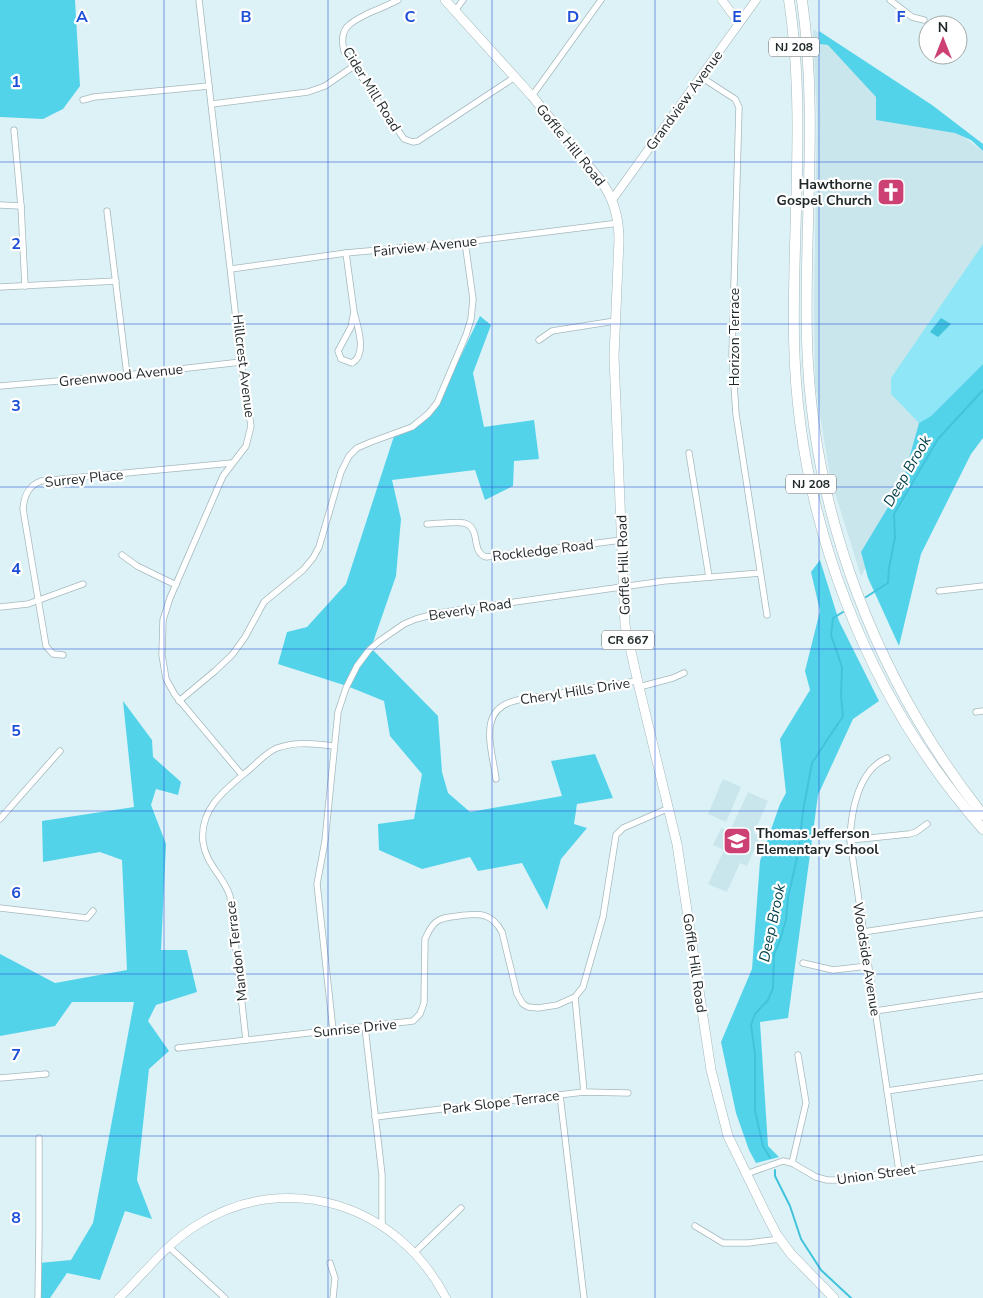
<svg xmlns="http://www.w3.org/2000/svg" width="983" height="1298" font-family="'Nunito Sans',sans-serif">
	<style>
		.built { fill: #c9e6ec }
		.green { fill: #8fe6f7 }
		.forest { fill: #53d3ea }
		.water { fill: #41c4db }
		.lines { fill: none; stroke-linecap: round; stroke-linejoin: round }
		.stream { stroke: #41c4db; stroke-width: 2 }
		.street-casing { stroke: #a5b9bd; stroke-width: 7 }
		.secondary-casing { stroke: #a5b9bd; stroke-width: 9 }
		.primary-casing { stroke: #a5b9bd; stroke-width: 10 }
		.highway-casing { stroke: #a5b9bd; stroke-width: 11 }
		.street { stroke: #fff; stroke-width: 5.5 }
		.secondary { stroke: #fff; stroke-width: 8 }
		.primary { stroke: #fff; stroke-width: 9 }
		.highway { stroke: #fff; stroke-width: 10 }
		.grid { fill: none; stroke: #1d4ed8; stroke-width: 1; stroke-opacity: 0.55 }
		.labels { text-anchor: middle; stroke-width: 4.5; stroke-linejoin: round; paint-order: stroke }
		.shield { fill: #fff; stroke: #626869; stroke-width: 1 }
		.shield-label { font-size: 12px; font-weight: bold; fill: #1f2729 }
		.street-label { font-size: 14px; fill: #1f2729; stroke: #fff }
		.poi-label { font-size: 14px; font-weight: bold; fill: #1f2729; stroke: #fff; text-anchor: end }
		.water-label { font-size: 15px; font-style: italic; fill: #04414a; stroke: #fff }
		.grid-label { font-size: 16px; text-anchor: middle; font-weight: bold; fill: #1d4ed8; stroke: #fff; stroke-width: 4.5; stroke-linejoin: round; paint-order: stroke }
	</style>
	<rect width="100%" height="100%" fill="#ddf2f6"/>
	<g class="built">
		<polygon points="813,29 983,151 983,400 939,446 861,576 830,477 815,383 814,306 817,118"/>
		<polygon points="723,779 741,787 726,822 708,814"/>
		<polygon points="748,792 768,801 754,833 760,837 747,866 740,863 727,892 708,884 724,850 713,845 721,828 730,831"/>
	</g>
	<polygon class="green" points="983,244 983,364 931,416 919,423 891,394 891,378"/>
	<g class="forest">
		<polygon points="0,0 75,0 80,86 63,109 43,119 0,117"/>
		<polygon points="819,31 932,105 983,144 983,151 971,140 955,133 876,120 876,97 828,45 820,44"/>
		<polygon points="480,316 491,325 473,373 484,427 534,420 539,459 514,461 513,486 485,500 475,470 392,480 401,519 396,576 371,648 438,716 442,772 448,793 470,812 562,796 551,761 595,754 613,798 577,804 574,824 587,828 561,859 547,910 522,863 478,871 470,857 422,869 379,850 378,824 414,819 422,774 390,736 384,701 347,686 278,664 287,632 307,627 346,584 394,436 438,403"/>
		<polygon points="983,364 983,438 971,454 921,554 899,646 868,578 861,552 902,484 919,423 931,416"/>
		<polygon points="820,560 839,621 879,701 853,719 818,795 788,1018 760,1022 768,1146 779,1157 756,1163 749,1150 736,1113 721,1042 752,969 760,861 780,804 786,793 780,739 810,690 805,671 820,611 811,572"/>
		<polygon points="123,701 152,740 153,757 181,782 178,795 156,789 151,805 166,844 161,950 187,950 197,992 156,1005 148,1021 169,1051 149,1069 137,1180 152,1219 125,1211 100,1280 67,1273 50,1298 37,1298 39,1263 71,1260 93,1223 134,1002 72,1002 55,1026 0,1036 0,954 55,983 127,970 122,860 100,852 43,862 42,821 134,807"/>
	</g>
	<polygon class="water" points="941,318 951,324 938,337 930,332"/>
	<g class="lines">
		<g class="stream">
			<polyline points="866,597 888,583 889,568 895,538 894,514 938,439 983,390"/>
			<polyline points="770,1158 763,1146 755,1111 755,1054 751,1025 755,1014 768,1000 773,988 774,954 780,940 786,920 788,897 798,854 803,811 812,763 843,716 841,696 842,667 831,635 833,618 843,612"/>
			<polyline points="775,1170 775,1176 790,1206 801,1239 821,1270 851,1298"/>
		</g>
		<defs>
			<g id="street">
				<polyline points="199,0 241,362 251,426 246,446 223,476 170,598 163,620 162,655 166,679 175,695 242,775"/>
				<path d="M398,0C388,5 379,9 369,13C351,22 338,27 344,51L404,139L413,142L418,141L515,77"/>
				<polyline points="890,0 912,17 924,20"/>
				<polyline points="455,11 463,0"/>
				<polyline points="701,77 735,99 739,107 732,355 736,414 767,615"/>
				<polyline points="532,96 601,0"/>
				<polyline points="83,100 94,97 209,86"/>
				<polyline points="212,104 308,92 325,86 354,66"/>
				<polyline points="14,130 21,206 25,286"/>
				<polyline points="0,205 21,206"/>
				<polyline points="107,211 127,375"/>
				<path d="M346,253L354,312L351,327L338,351L341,359L352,363C368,354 357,325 354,312"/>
				<polyline points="231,269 346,253 465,242 619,223"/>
				<polyline points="0,287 116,281"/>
				<polyline points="539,340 552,331 615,321"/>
				<polyline points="0,386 127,375 241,362"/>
				<polyline points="689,453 709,577"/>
				<path d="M427,524C437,524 455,521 464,523C482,528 470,552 486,557L622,540"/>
				<polyline points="122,555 137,566 176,585"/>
				<polyline points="939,591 983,586"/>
				<polyline points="0,607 28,604 83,584"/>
				<path d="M63,655L53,654L46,646L23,509C24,496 28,486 41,481L232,463"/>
				<polyline points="639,687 673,678 684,673"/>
				<polyline points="179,701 215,671 232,655 245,637 264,602 303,570 313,558 319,547 341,472 349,456 357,448 371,442 412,427 428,414 437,403 466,335 471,319 473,299 465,242"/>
				<polyline points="976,712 983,711"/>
				<path d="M887,758C858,770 851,812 850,840L899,1171"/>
				<path d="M496,779C492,748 476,708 518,700L637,681"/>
				<polyline points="0,819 60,751"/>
				<polyline points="850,840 909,834 916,832 927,824"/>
				<polyline points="0,908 87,918 93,911"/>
				<polyline points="863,932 983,914"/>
				<polyline points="803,963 833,970 868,966"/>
				<polyline points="575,997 584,1092"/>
				<polyline points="875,1011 983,995"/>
				<polyline points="365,1027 382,1175 382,1225"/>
				<polyline points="333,1030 317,884 325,841 338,712 346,688 357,666 369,650 378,642 404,624 416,619 438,613 664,581 760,573"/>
				<path d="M246,1040L230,896C223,875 206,865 203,842C199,808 227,788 250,769C258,762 267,752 277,748C296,741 314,744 334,746"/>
				<path d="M178,1048L413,1021L420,1014L424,1003L425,939C428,933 430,927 436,922C442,917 450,917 458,916C479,913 491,912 502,932L517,994L523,1004L528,1007L538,1008L557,1005L575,997L583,987L603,917L616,835L623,828L669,808"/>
				<polyline points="0,1078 46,1074"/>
				<polyline points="887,1091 983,1077"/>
				<polyline points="560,1095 584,1298"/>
				<polyline points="375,1117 584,1092 628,1093"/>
				<polyline points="792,1163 806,1103 798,1055"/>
				<polyline points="746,1174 783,1161 792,1163 816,1177 827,1180 841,1180 983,1158"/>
				<polyline points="695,1226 723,1243 748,1243 780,1239"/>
				<polyline points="169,1247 225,1298"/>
				<polyline points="415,1252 461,1208"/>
				<polyline points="330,1263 335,1278 333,1298"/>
				<polyline points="38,1298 39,1234 39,1138"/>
			</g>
			<g id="secondary">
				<polyline points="722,0 739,23"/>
				<polyline points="612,200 756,0"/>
				<path d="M119,1298C144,1274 166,1244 197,1225C288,1168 398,1205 446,1298"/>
			</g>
			<path id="primary" d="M445,0L532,96L600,180C614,198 619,217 619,240L614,357L625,625L639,687L677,844L711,1070L728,1136L764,1210L777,1235L791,1254L834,1298"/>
			<g id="highway">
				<path d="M789,0C806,112 792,226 794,338C797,517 865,695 983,829"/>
				<path d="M802,0C818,113 804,226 807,339C811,512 876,680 983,815"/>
			</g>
		</defs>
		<use href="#street" class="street-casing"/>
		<use href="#secondary" class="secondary-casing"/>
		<use href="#primary" class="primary-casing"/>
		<use href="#highway" class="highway-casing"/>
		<use href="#street" class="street"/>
		<use href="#secondary" class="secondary"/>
		<use href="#primary" class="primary"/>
		<use href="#highway" class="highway"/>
	</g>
	<path class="grid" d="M164,0V1298M328,0V1298M492,0V1298M655,0V1298M819,0V1298M0,162H983M0,324H983M0,487H983M0,649H983M0,811H983M0,974H983M0,1136H983"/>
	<defs>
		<symbol id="church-square" viewBox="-11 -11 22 22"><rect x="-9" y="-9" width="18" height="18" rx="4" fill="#cc4074" stroke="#fff"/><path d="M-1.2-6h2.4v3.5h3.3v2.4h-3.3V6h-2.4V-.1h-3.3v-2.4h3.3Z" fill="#fff"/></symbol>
		<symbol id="school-square" viewBox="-11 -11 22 22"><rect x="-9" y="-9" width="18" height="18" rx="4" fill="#cc4074" stroke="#fff"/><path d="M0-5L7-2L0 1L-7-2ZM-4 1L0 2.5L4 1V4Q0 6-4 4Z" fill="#fff"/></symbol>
	</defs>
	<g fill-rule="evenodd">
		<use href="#church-square" x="875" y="176" width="32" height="32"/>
		<use href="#school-square" x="721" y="825" width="32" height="32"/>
	</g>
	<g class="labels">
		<g class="shield">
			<rect x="769" y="37.5" width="50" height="19" rx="4"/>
			<rect x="786" y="474.5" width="50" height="19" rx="4"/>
			<rect x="602" y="630.5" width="52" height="19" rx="4"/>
		</g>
		<g class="shield-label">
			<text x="794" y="51">NJ 208</text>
			<text x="811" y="488">NJ 208</text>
			<text x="628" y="644">CR 667</text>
		</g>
		<g class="street-label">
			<text transform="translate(372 89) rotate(58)" y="5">Cider Mill Road</text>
			<text transform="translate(684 100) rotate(-54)" y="5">Grandview Avenue</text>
			<text transform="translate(571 145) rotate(51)" y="5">Goffle Hill Road</text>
			<text transform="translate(425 246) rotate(-6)" y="5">Fairview Avenue</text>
			<text transform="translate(734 337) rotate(-90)" y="5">Horizon Terrace</text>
			<text transform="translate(244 366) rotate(83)" y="5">Hillcrest Avenue</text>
			<text transform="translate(121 375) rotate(-6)" y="5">Greenwood Avenue</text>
			<text transform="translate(84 478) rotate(-6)" y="5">Surrey Place</text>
			<text transform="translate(543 550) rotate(-7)" y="5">Rockledge Road</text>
			<text transform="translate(623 565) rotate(-92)" y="5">Goffle Hill Road</text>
			<text transform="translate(470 609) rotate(-9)" y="5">Beverly Road</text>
			<text transform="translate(575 691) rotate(-9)" y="5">Cheryl Hills Drive</text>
			<text transform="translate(236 951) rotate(-97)" y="5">Mandon Terrace</text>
			<text transform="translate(867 959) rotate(81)" y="5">Woodside Avenue</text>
			<text transform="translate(695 963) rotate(82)" y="5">Goffle Hill Road</text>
			<text transform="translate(355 1028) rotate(-6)" y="5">Sunrise Drive</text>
			<text transform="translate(501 1102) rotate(-7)" y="5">Park Slope Terrace</text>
			<text transform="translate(876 1174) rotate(-8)" y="5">Union Street</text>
		</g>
		<g class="poi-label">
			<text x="872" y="189">Hawthorne<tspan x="872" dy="16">Gospel Church</tspan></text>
			<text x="756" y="838" text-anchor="start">Thomas Jefferson<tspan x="756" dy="16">Elementary School</tspan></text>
		</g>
		<g class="water-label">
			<text transform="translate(907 471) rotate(-60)" y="5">Deep Brook</text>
			<text transform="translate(772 923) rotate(-78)" y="5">Deep Brook</text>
		</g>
	</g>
	<g class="grid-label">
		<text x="82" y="22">A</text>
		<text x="246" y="22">B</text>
		<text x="410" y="22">C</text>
		<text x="573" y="22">D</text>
		<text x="737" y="22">E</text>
		<text x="901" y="22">F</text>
		<text x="16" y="87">1</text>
		<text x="16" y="249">2</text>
		<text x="16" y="411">3</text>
		<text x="16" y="574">4</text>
		<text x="16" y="736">5</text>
		<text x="16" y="898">6</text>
		<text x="16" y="1060">7</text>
		<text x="16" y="1223">8</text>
	</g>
	<g transform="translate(943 40)"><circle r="24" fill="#ffffff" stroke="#a5a9a9"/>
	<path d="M0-4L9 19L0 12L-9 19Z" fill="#cc4074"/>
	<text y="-8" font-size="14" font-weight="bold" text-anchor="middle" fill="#1f2729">N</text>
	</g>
</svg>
